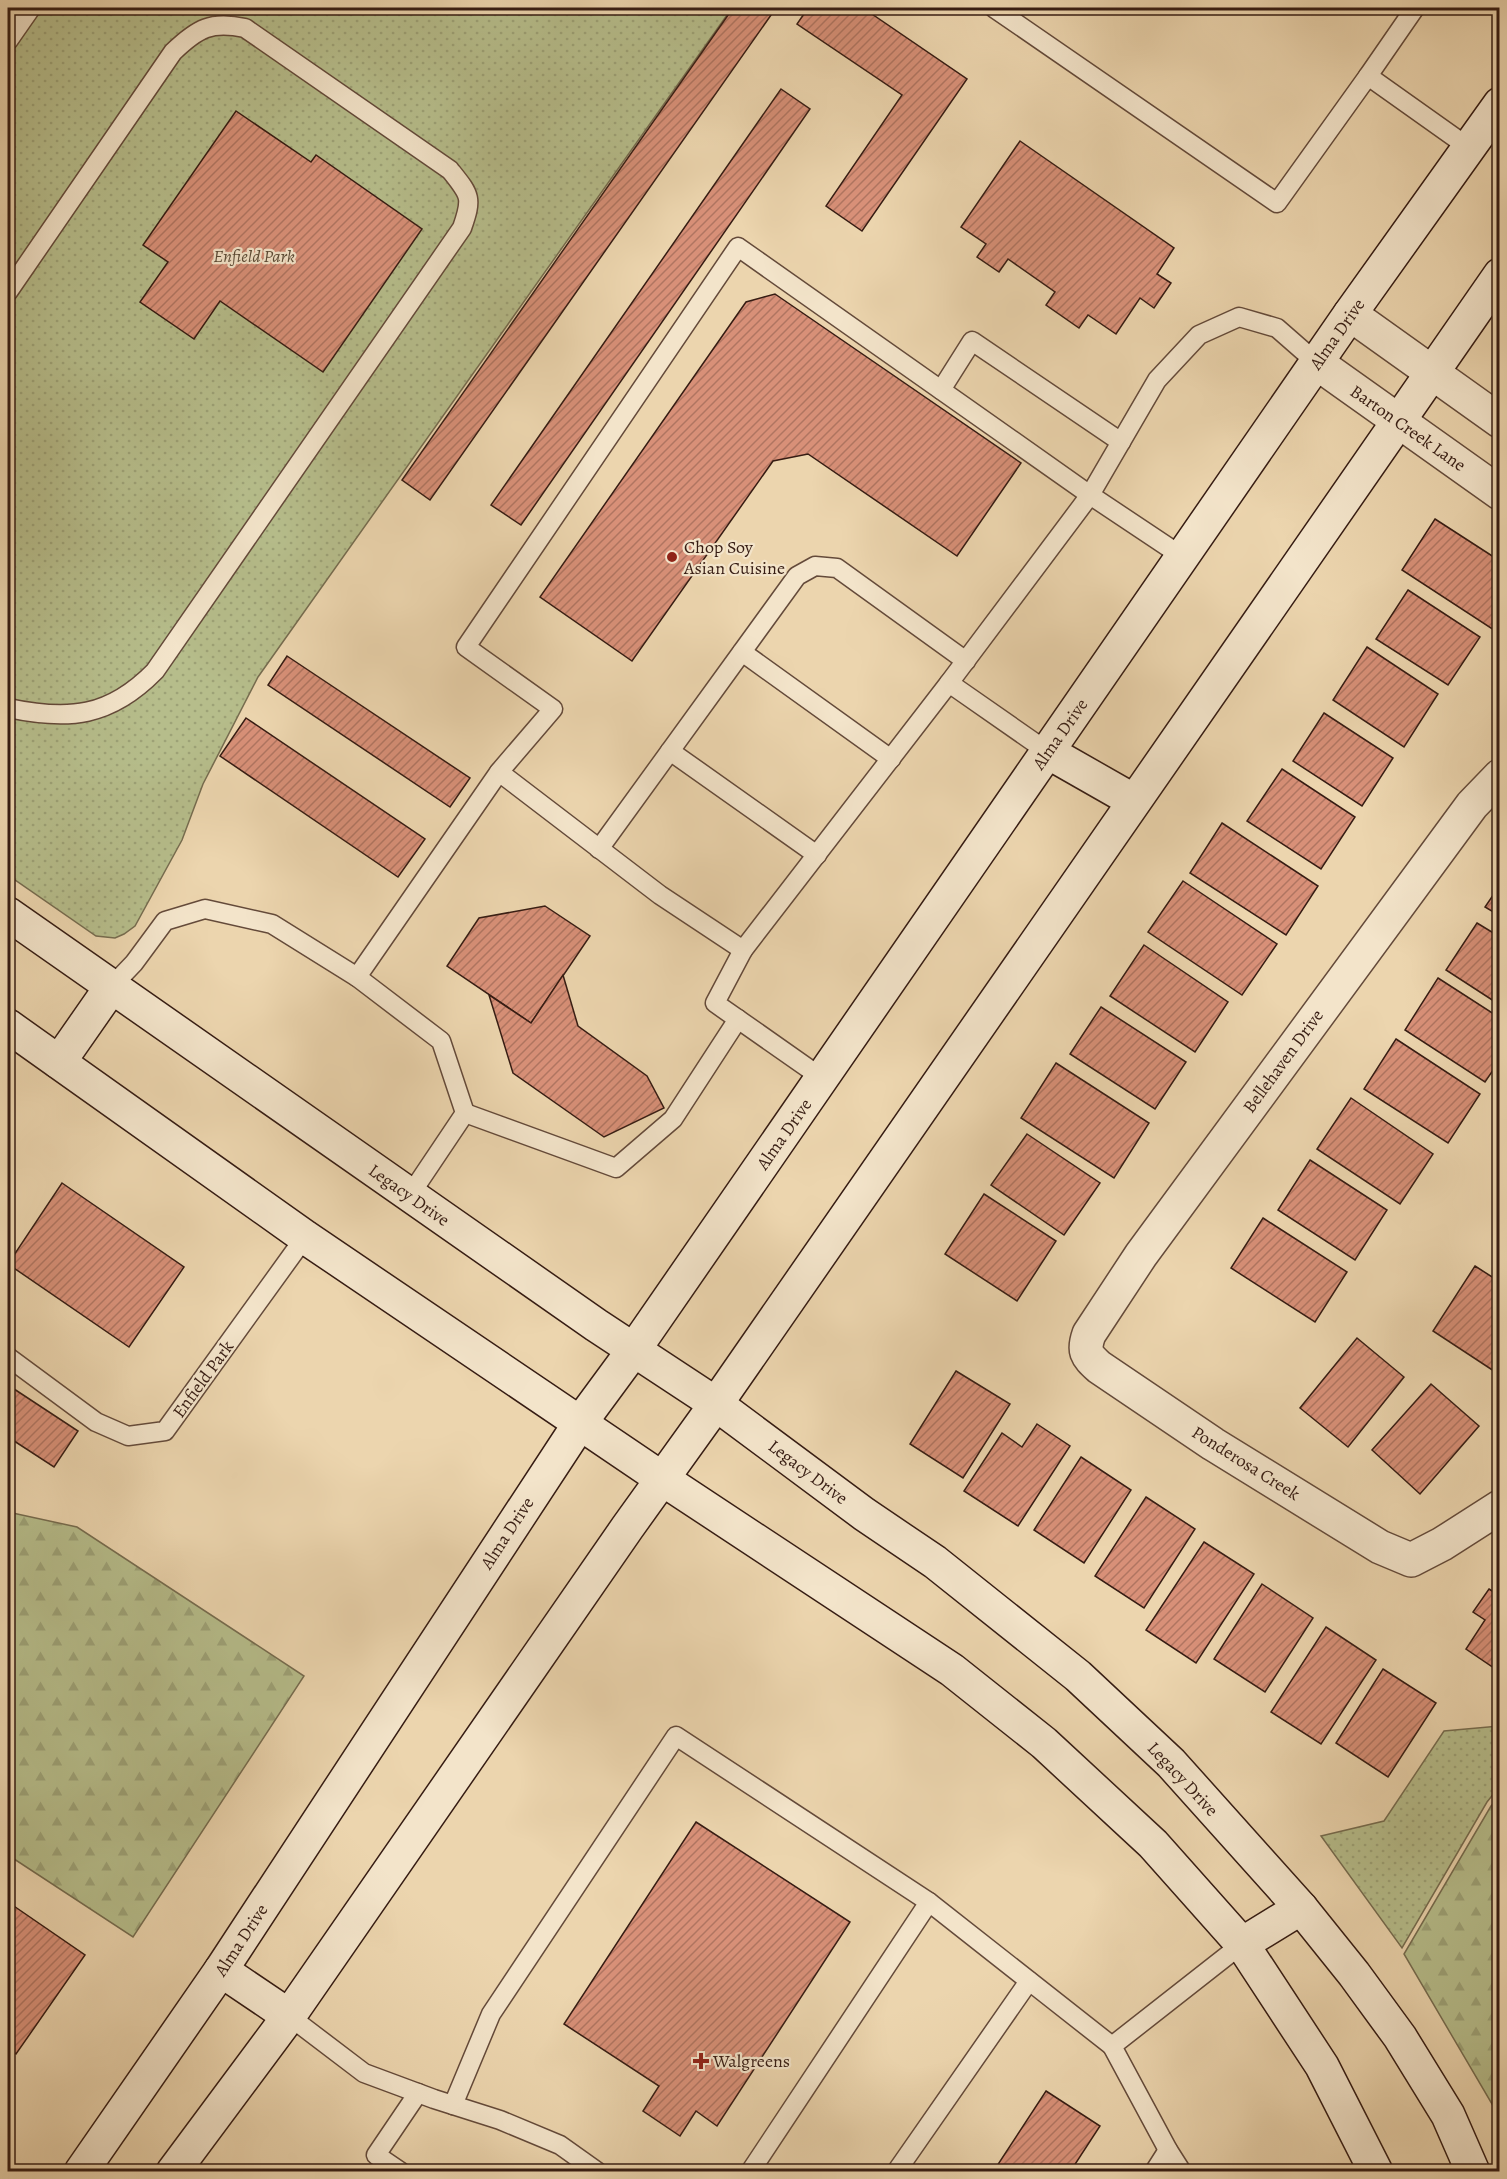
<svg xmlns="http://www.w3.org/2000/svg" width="1507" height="2179" font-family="Alegreya,serif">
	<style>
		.grass { fill: url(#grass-dots); stroke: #766c4f; stroke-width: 1.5 }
		.forest { fill: url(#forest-firs); stroke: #766c4f; stroke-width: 1.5 }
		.building { fill: url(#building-hatch); stroke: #361c13; stroke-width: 1.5 }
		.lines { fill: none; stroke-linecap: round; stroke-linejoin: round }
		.lane-casing { stroke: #644a3a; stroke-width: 21 }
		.street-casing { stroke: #644a3a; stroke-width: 36 }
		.secondary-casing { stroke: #361c13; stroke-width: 36 }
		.lane { stroke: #f3e4ca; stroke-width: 18 }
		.street { stroke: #f3e4ca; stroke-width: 33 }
		.secondary { stroke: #f3e4ca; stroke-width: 33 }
		.poi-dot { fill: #8f2418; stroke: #f3e4ca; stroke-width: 2 }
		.labels { text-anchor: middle; stroke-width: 4.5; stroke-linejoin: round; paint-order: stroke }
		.park-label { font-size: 18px; font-style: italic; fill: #5c4c37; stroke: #f3e4ca }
		.street-label { font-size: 18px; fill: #361c13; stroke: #f3e4ca }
		.poi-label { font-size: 18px; fill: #361c13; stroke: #f3e4ca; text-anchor: start }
	</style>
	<defs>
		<pattern id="grass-dots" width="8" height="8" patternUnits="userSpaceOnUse" patternTransform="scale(1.5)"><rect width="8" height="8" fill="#b6bd8b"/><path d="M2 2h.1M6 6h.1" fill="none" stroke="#9da277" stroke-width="1.8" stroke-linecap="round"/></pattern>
		<pattern id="forest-firs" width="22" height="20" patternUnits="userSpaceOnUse" patternTransform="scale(1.5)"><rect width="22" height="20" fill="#b6bd8b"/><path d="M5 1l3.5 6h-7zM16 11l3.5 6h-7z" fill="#9da277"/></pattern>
		<pattern id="building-hatch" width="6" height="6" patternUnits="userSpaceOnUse" patternTransform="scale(1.5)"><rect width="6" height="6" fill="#d89078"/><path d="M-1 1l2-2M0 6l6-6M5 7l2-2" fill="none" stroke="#b07561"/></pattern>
	</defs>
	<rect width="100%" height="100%" fill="#ecd5ae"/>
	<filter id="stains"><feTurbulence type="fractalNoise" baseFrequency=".00333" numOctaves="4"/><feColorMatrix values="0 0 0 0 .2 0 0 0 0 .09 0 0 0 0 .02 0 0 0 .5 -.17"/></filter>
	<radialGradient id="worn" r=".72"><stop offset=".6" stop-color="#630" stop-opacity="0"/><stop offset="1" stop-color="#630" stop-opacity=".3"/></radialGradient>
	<g class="grass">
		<polygon points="8,8 732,8 258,677 203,784 182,840 135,926 124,934 115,938 96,936 8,875"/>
		<polygon points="1499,1726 1499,1787 1487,1802 1402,1948 1321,1836 1384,1821 1444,1731"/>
	</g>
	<g class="forest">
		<polygon points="8,1512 77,1527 304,1676 133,1937 8,1855"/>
		<polygon points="1499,1797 1499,2116 1404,1954 1491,1806"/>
	</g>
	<g class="building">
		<polygon points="733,8 776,8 430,500 402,480"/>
		<polygon points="808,8 863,8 967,79 862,231 826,206 902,95 797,24"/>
		<polygon points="781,89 810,109 521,525 491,505"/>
		<polygon points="236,111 311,162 316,155 422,229 323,372 220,301 194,339 140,302 168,262 143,245"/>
		<polygon points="1020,141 1174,248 1157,274 1171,283 1154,308 1140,298 1116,334 1088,315 1079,328 1046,305 1055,292 1008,259 999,272 977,257 986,244 961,227"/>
		<polygon points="775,294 1021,463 957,556 808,454 773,461 632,661 540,597 746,302"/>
		<polygon points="1435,519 1500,561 1500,628 1497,632 1402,570"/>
		<polygon points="1408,590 1480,637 1448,685 1376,639"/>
		<polygon points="1367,647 1438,694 1404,747 1333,700"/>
		<polygon points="287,656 470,778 450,807 268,685"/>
		<polygon points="1324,713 1393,758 1362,806 1293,761"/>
		<polygon points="246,718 425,839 398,877 220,756"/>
		<polygon points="1282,769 1355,817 1321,869 1247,821"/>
		<polygon points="1222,823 1318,886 1286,935 1190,873"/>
		<polygon points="1183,881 1277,944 1242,995 1148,932"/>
		<polygon points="1500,885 1500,916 1485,907"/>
		<polygon points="545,906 590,936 531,1023 447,966 479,918"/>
		<polygon points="1477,923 1500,937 1500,1005 1446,970"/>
		<polygon points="1144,945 1228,1002 1195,1052 1110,996"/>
		<polygon points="563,975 578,1026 647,1076 664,1108 604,1137 513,1073 489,995 531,1023"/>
		<polygon points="1438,978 1500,1018 1500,1060 1485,1082 1405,1030"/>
		<polygon points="1101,1007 1186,1062 1155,1109 1070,1054"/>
		<polygon points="1396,1039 1480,1094 1448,1143 1364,1089"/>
		<polygon points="1056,1063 1149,1123 1114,1178 1021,1118"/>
		<polygon points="1351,1098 1433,1154 1400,1204 1317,1149"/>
		<polygon points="1027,1134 1100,1183 1064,1235 991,1185"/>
		<polygon points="1310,1160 1387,1210 1355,1260 1278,1210"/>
		<polygon points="62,1183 184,1267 129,1347 8,1264"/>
		<polygon points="984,1194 1056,1241 1017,1301 945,1254"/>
		<polygon points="1263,1218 1347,1272 1315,1322 1231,1268"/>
		<polygon points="1475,1266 1500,1282 1500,1375 1433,1331"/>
		<polygon points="1357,1338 1404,1377 1348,1447 1300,1408"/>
		<polygon points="956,1371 1010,1404 963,1478 910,1444"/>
		<polygon points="1431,1384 1479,1426 1420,1494 1372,1450"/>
		<polygon points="8,1385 78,1431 54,1467 8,1437"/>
		<polygon points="1037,1424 1070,1446 1018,1526 964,1491 1002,1433 1022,1447"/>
		<polygon points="1081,1457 1131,1490 1084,1563 1034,1530"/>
		<polygon points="1146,1497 1195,1529 1144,1608 1095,1576"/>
		<polygon points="1204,1542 1254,1574 1196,1663 1146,1630"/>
		<polygon points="1262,1584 1313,1618 1265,1692 1214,1659"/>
		<polygon points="1489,1589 1500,1596 1500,1672 1466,1649 1485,1620 1473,1612"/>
		<polygon points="1326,1627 1376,1660 1321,1744 1271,1712"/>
		<polygon points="1383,1669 1436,1703 1388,1777 1336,1743"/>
		<polygon points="696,1822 850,1922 717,2126 696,2111 680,2136 643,2111 659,2086 564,2024"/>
		<polygon points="8,1902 85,1955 16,2054 8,2048"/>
		<polygon points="1046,2091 1100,2126 1070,2172 993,2172"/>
	</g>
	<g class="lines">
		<defs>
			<g id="lane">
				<polyline points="994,8 1277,203 1368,76 1468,147"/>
				<polyline points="8,41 31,8"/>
				<polyline points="1368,76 1415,8"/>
				<path d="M8,292L173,52C198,28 211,21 245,28L450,170C470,195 473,197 462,228L155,671C110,717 69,721 8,708"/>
				<polyline points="941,390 972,341 1121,442"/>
				<polyline points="742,652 891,759"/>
				<polyline points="949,683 1090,495 1183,557"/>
				<polyline points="670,751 817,855"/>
				<polyline points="499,772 553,709 466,647 738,247 1090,495 1157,380 1199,335 1239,317 1277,328 1317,363"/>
				<polyline points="599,849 797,576 815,566 837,568 966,661"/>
				<polyline points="743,950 949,683 1048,752"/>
				<polyline points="112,986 134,963 165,921 205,909 272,924 357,977"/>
				<polyline points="465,1113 616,1168 673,1119 738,1019"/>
				<polyline points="410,1195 465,1113 441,1041 357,977 499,772 660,895 743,950 715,1003 822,1078"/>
				<polyline points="8,1357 96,1422 128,1436 165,1431 305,1237"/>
				<polyline points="289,2016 364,2073 434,2099 500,2120 560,2145 598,2172"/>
				<polyline points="453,2105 491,2014 676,1736 929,1902"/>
				<polyline points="401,2172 376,2155 418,2093"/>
				<polyline points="750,2172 929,1902 1112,2046"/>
				<polyline points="896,2172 1029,1981"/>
				<polyline points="1154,2172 1168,2150"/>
				<polyline points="1182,2172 1168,2150 1112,2046 1242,1944"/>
			</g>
			<g id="street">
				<polyline points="1350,314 1500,421"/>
				<polyline points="1317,363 1500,493"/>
				<path d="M1500,776L1472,805L1141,1255L1089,1334C1083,1351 1086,1355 1099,1367L1213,1444L1380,1547L1411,1560L1442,1544L1500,1507"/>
			</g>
			<g id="secondary">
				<polyline points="1048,752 1134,801"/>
				<polyline points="8,914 596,1325 716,1404 864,1514 935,1562 1078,1676 1171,1763 1301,1908 1354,1974 1400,2037 1448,2115 1473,2172"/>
				<polyline points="8,1026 305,1237 661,1478 952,1670 1044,1743 1153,1844 1242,1944 1322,2066 1376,2172"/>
				<polyline points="59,1062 112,986"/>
				<polyline points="1242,1944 1301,1908"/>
				<polyline points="221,1970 289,2016"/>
				<polyline points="81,2172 221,1970 580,1423 633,1351 1350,314 1500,104"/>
				<polyline points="173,2172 289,2016 627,1528 716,1404 1500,275"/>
			</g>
		</defs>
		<use href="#lane" class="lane-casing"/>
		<use href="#street" class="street-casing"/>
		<use href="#secondary" class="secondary-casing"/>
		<use href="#lane" class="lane"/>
		<use href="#street" class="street"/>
		<use href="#secondary" class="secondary"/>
	</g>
	<g class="poi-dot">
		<circle cx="672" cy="557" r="6"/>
		<path d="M698 2052h6v6h6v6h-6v6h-6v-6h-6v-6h6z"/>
	</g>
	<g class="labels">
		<g class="park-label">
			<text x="254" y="262">Enfield Park</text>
		</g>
		<g class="street-label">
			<text transform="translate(1337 334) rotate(-55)" y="6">Alma Drive</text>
			<text transform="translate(1408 428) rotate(35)" y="6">Barton Creek Lane</text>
			<text transform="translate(1060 734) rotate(-55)" y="6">Alma Drive</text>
			<text transform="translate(1283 1061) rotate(-54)" y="6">Bellehaven Drive</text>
			<text transform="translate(784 1134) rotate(-55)" y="6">Alma Drive</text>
			<text transform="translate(409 1195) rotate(35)" y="6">Legacy Drive</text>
			<text transform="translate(203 1379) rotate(-54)" y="6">Enfield Park</text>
			<text transform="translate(1246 1463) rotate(32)" y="6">Ponderosa Creek</text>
			<text transform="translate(808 1472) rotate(37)" y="6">Legacy Drive</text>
			<text transform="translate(507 1533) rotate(-57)" y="6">Alma Drive</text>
			<text transform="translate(1183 1779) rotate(47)" y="6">Legacy Drive</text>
			<text transform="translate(241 1940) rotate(-57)" y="6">Alma Drive</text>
		</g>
		<g class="poi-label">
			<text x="684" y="553">Chop Soy<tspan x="684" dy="21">Asian Cuisine</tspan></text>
			<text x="713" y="2067">Walgreens</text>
		</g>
	</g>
	<rect width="1507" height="2179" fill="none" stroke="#ecd5ae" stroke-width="30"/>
	<rect x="9" y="9" width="1489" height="2161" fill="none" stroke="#361c13" stroke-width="3"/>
	<rect x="15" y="15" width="1477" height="2149" fill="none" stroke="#361c13" stroke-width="1.5"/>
	<rect width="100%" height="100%" filter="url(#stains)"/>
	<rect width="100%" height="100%" fill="url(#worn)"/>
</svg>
